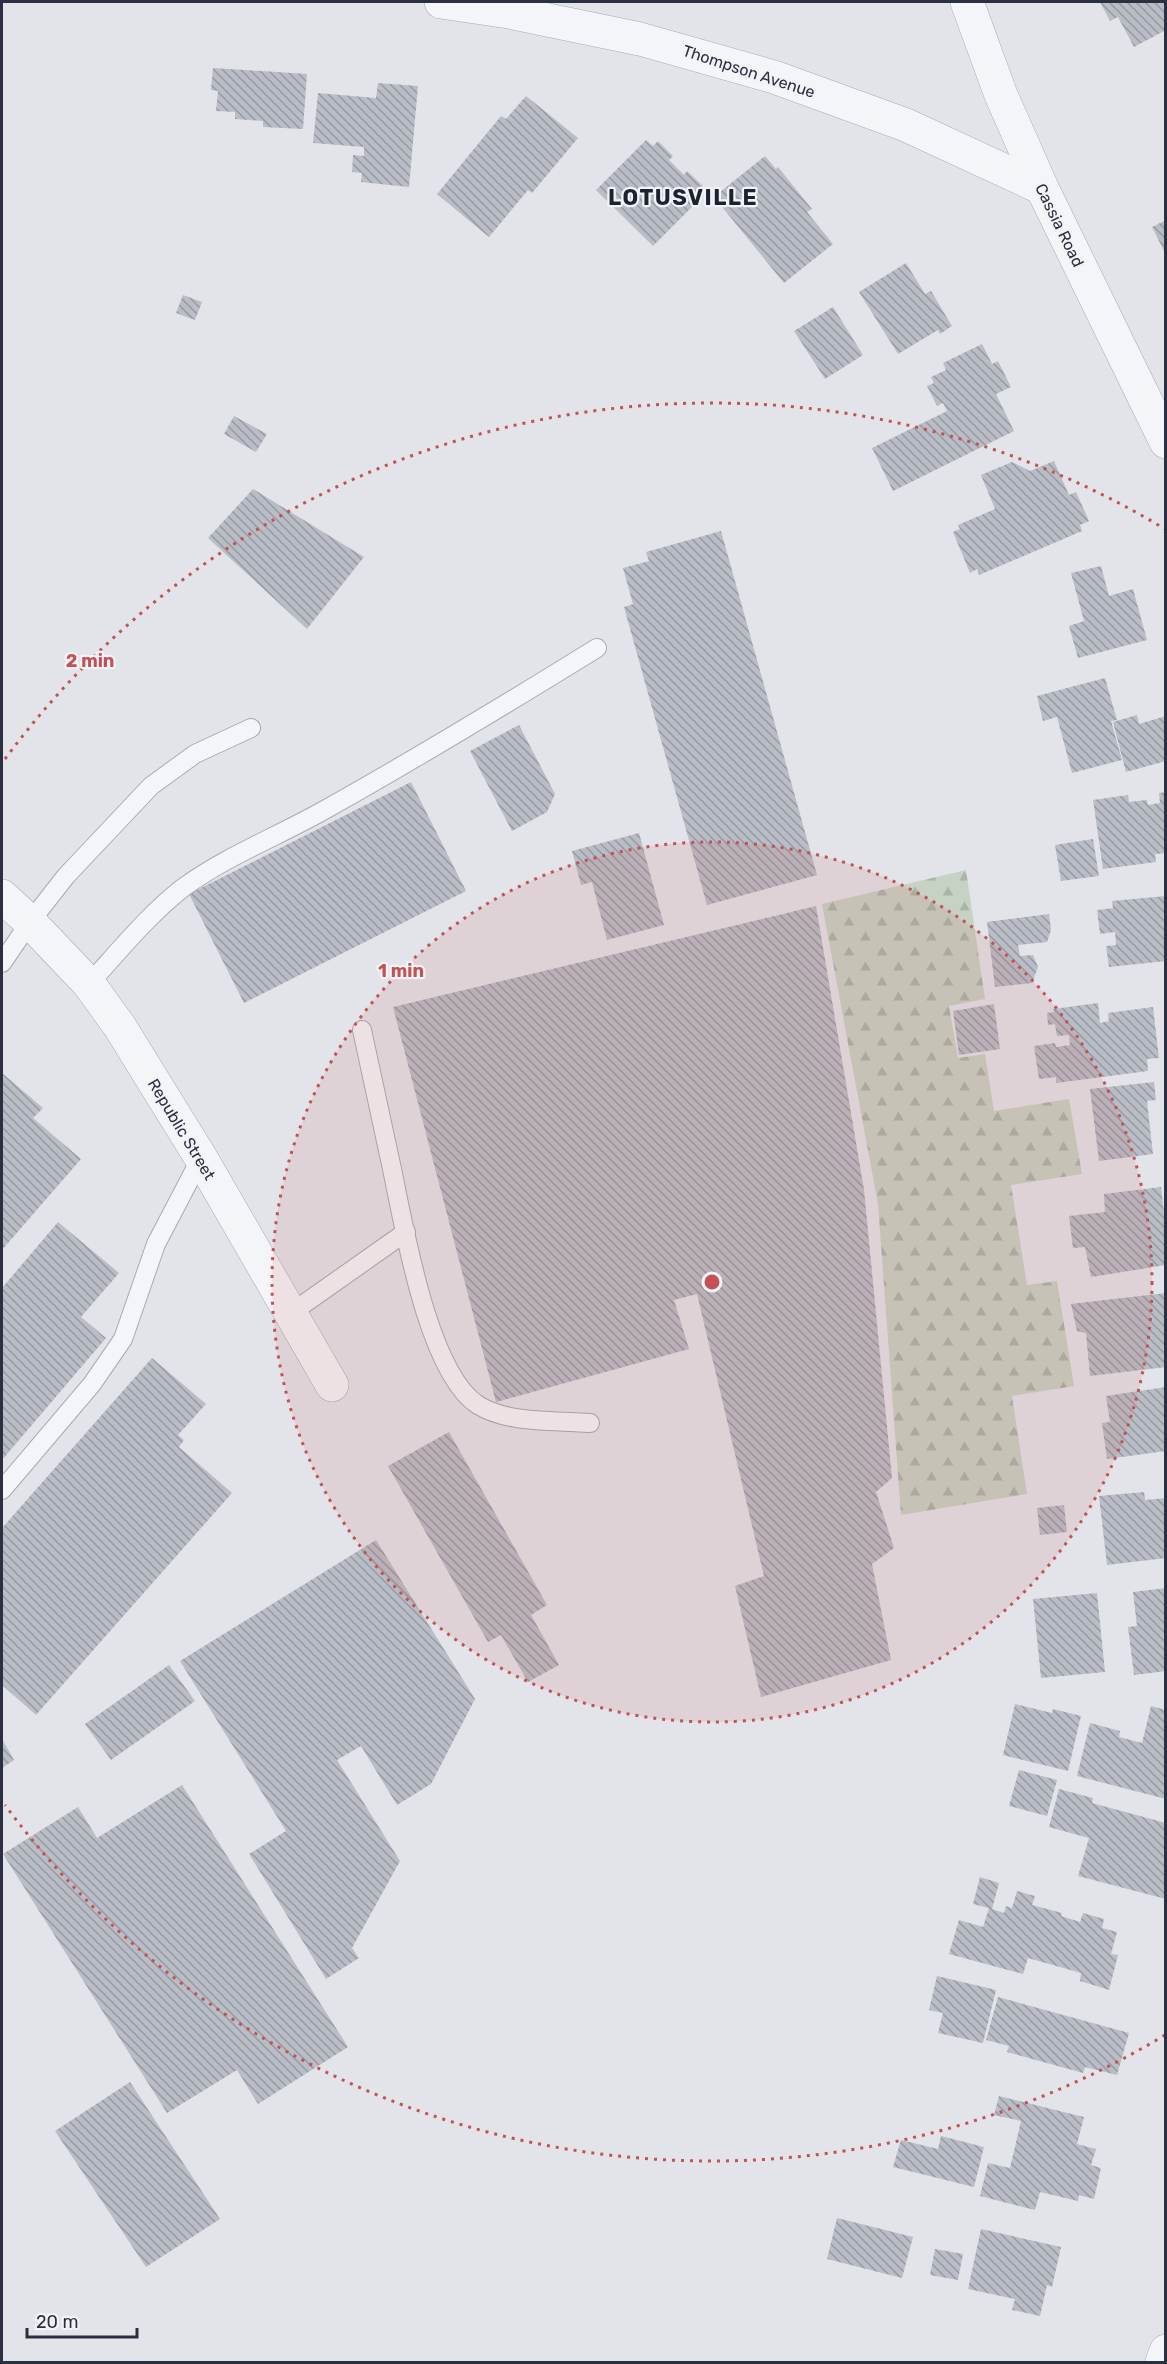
<svg xmlns="http://www.w3.org/2000/svg" width="1167" height="2364" font-family="Rubik,sans-serif">
	<style>
		.forest { fill: url(#forest-firs) }
		.building { fill: url(#building-back-hatch) }
		.lines { fill: none; stroke-linecap: round; stroke-linejoin: round }
		.lane-casing { stroke: #a7aab3; stroke-width: 20 }
		.street-casing { stroke: #a7aab3; stroke-width: 34 }
		.lane { stroke: #f4f5f8; stroke-width: 18 }
		.street { stroke: #f4f5f8; stroke-width: 33 }
		.ring { fill: none; stroke: #c45155; stroke-width: 3; stroke-dasharray: 3 6 }
		.labels { text-anchor: middle; stroke-width: 4.5; stroke-linejoin: round; paint-order: stroke }
		.street-label { font-size: 16px; fill: #2b3040; stroke: #f1f3f7 }
		.district-label { font-size: 22px; font-weight: bold; letter-spacing: 1.5px; fill: #1d2231; stroke: #f1f3f7 }
		.centre { fill: #c45155; stroke: #f1f3f7; stroke-width: 3 }
		.ring-label { font-size: 18px; text-anchor: middle; font-weight: bold; fill: #c45155; stroke: #f1f3f7; stroke-width: 4.5; stroke-linejoin: round; paint-order: stroke }
	</style>
	<defs>
		<pattern id="forest-firs" width="22" height="20" patternUnits="userSpaceOnUse" patternTransform="scale(1.5)"><rect width="22" height="20" fill="#c6d2c4"/><path d="M5 1l3.5 6h-7zM16 11l3.5 6h-7z" fill="#aab5a9"/></pattern>
		<pattern id="building-back-hatch" width="6" height="6" patternUnits="userSpaceOnUse" patternTransform="scale(1.5)"><rect width="6" height="6" fill="#b9bdc6"/><path d="M-1 5l2 2M0 0l6 6M5-1l2 2" fill="none" stroke="#979aa2"/></pattern>
	</defs>
	<rect width="100%" height="100%" fill="#e2e4e9"/>
	<polygon class="forest" points="966,870 985,999 949,1006 958,1058 985,1054 994,1111 1069,1099 1082,1174 1011,1185 1027,1285 1057,1281 1074,1386 1012,1396 1027,1494 901,1515 878,1204 822,904"/>
	<g class="building">
		<polygon points="1100,2 1166,2 1166,30 1134,47 1118,17 1110,21"/>
		<polygon points="213,68 307,74 303,129 263,127 263,121 235,119 235,112 216,111 218,91 211,90"/>
		<polygon points="378,83 418,86 409,187 361,182 362,173 352,172 353,155 364,156 364,147 313,143 318,93 376,98"/>
		<polygon points="526,96 578,138 532,193 528,190 489,237 437,194 501,116 506,119"/>
		<polygon points="646,140 653,146 658,141 673,156 669,160 684,175 687,171 703,186 697,191 703,196 653,246 596,190"/>
		<polygon points="765,156 776,169 778,167 812,209 807,212 833,244 784,283 714,197"/>
		<polygon points="1166,220 1166,255 1152,227"/>
		<polygon points="906,263 925,294 931,291 952,326 940,334 938,330 898,354 859,292"/>
		<polygon points="183,295 202,302 195,320 176,313"/>
		<polygon points="833,307 863,355 825,379 794,331"/>
		<polygon points="982,344 992,364 998,361 1011,387 996,394 1014,431 893,491 872,448 947,411 943,403 937,406 927,386 934,383 931,377 946,370 943,363"/>
		<polygon points="234,416 267,434 256,452 224,434"/>
		<polygon points="1054,461 1069,495 1076,492 1089,521 1080,525 1082,531 979,575 977,569 970,573 953,532 960,529 958,525 995,509 981,475 1012,462 1030,471"/>
		<polygon points="253,489 364,557 307,629 208,538"/>
		<polygon points="721,531 817,875 707,905 624,607 633,604 623,568 649,561 646,552"/>
		<polygon points="1101,566 1109,596 1133,589 1147,640 1078,658 1069,626 1084,621 1071,573"/>
		<polygon points="1105,678 1117,720 1111,721 1122,760 1072,773 1057,717 1043,721 1037,696"/>
		<polygon points="1137,715 1139,724 1166,716 1166,761 1126,772 1113,722"/>
		<polygon points="519,725 555,794 547,812 512,831 470,751"/>
		<polygon points="411,782 466,891 244,1003 189,894"/>
		<polygon points="1166,792 1166,853 1155,854 1156,862 1103,869 1093,800 1128,795 1129,802 1147,800 1148,805 1160,803 1159,793"/>
		<polygon points="639,833 664,925 607,940 592,882 581,885 572,851"/>
		<polygon points="1093,839 1099,876 1061,881 1055,845"/>
		<polygon points="1166,896 1166,931 1164,930 1166,961 1109,967 1106,946 1116,945 1115,932 1100,934 1097,910 1113,908 1112,901"/>
		<polygon points="816,906 864,1190 892,1478 876,1492 894,1548 872,1564 891,1660 761,1697 735,1586 764,1576 697,1294 674,1300 689,1349 496,1402 393,1007"/>
		<polygon points="1049,914 1051,930 1047,942 1018,945 1020,956 1033,955 1038,967 1032,983 995,987 987,922"/>
		<polygon points="1098,1003 1100,1023 1109,1021 1108,1013 1153,1007 1159,1058 1147,1059 1148,1071 1056,1083 1056,1077 1039,1079 1034,1046 1055,1043 1056,1047 1070,1045 1069,1035 1057,1036 1055,1024 1048,1025 1047,1013 1054,1012 1053,1009"/>
		<polygon points="994,1004 1000,1049 959,1055 953,1011"/>
		<polygon points="2,1073 43,1108 33,1118 81,1159 2,1250"/>
		<polygon points="1154,1082 1156,1100 1147,1101 1153,1154 1099,1161 1090,1089"/>
		<polygon points="1161,1187 1166,1229 1166,1265 1091,1277 1085,1247 1073,1248 1069,1216 1105,1212 1104,1194"/>
		<polygon points="58,1222 119,1273 81,1317 106,1338 2,1460 2,1288"/>
		<polygon points="1166,1293 1166,1367 1090,1376 1086,1333 1077,1331 1071,1304"/>
		<polygon points="152,1358 206,1404 178,1435 184,1440 179,1447 232,1493 36,1715 2,1685 2,1528"/>
		<polygon points="1166,1387 1166,1451 1107,1459 1102,1423 1110,1422 1106,1396"/>
		<polygon points="449,1432 547,1605 531,1615 559,1665 528,1682 501,1635 488,1642 388,1466"/>
		<polygon points="1144,1492 1145,1500 1166,1498 1166,1558 1107,1565 1099,1496"/>
		<polygon points="1064,1505 1067,1532 1040,1535 1037,1508"/>
		<polygon points="376,1540 475,1699 431,1784 397,1805 361,1746 337,1760 400,1861 352,1948 359,1958 326,1979 249,1854 286,1831 180,1661"/>
		<polygon points="1166,1588 1166,1671 1134,1675 1128,1627 1137,1626 1133,1592"/>
		<polygon points="1097,1593 1105,1672 1041,1678 1033,1599"/>
		<polygon points="169,1665 195,1701 111,1760 85,1724"/>
		<polygon points="1015,1704 1052,1713 1053,1709 1081,1716 1068,1771 1003,1755"/>
		<polygon points="1151,1706 1166,1710 1166,1799 1077,1776 1090,1723 1120,1731 1119,1737 1142,1743"/>
		<polygon points="2,1739 14,1760 2,1768"/>
		<polygon points="1019,1770 1057,1780 1047,1816 1009,1806"/>
		<polygon points="182,1785 348,2047 258,2104 237,2070 167,2113 3,1854 78,1807 97,1838"/>
		<polygon points="1059,1789 1093,1798 1092,1803 1166,1823 1166,1899 1078,1876 1089,1838 1049,1827"/>
		<polygon points="980,1877 999,1883 992,1909 1004,1913 1006,1906 1012,1908 1017,1891 1035,1896 1032,1905 1062,1913 1061,1916 1080,1922 1083,1913 1104,1919 1102,1928 1117,1932 1111,1954 1118,1955 1109,1990 1080,1981 1081,1973 1028,1958 1023,1974 949,1954 959,1920 983,1927 989,1908 973,1904"/>
		<polygon points="937,1976 996,1990 983,2043 938,2033 943,2013 929,2010"/>
		<polygon points="998,1997 1129,2033 1117,2075 1085,2067 1083,2073 1007,2052 1009,2046 986,2040"/>
		<polygon points="130,2082 220,2219 146,2267 55,2131"/>
		<polygon points="999,2096 1084,2117 1077,2144 1096,2149 1091,2165 1101,2168 1094,2199 1079,2195 1078,2201 1040,2192 1035,2210 980,2196 988,2163 1010,2168 1021,2121 994,2115"/>
		<polygon points="941,2136 984,2147 974,2187 893,2167 901,2140 938,2149"/>
		<polygon points="837,2218 913,2237 902,2278 827,2259"/>
		<polygon points="981,2229 1061,2247 1052,2287 1047,2285 1040,2316 1012,2310 1015,2299 968,2289"/>
		<polygon points="935,2249 963,2254 958,2280 930,2275"/>
	</g>
	<g class="lines">
		<defs>
			<g id="lane">
				<polyline points="2,963 30,922 66,876 151,786 195,754 251,728"/>
				<path d="M89,984C119,951 149,914 184,887C228,855 281,835 328,808C419,757 508,703 597,648"/>
				<path d="M362,1030C372,1076 382,1123 392,1169C404,1226 428,1373 478,1405C509,1424 555,1420 590,1423"/>
				<polyline points="291,1313 406,1232"/>
				<polyline points="2,1490 92,1384 123,1339 156,1244 201,1158"/>
			</g>
			<g id="street">
				<polyline points="441,2 509,12 640,39 774,77 906,125 1042,188"/>
				<polyline points="967,2 1001,95 1042,188 1166,442"/>
				<polyline points="2,896 30,922 89,984 120,1027 201,1158 332,1385"/>
				<polyline points="1162,2362 1166,2351"/>
			</g>
		</defs>
		<use href="#lane" class="lane-casing"/>
		<use href="#street" class="street-casing"/>
		<use href="#lane" class="lane"/>
		<use href="#street" class="street"/>
	</g>
	<circle cx="712" cy="1282" r="440" fill="#c45155" fill-opacity=".12"/>
	<g class="ring">
		<circle cx="712" cy="1282" r="440"/>
		<path d="M1165 2035A879 879 0 0 1 5 1805M5 759A879 879 0 0 1 1165 529"/>
	</g>
	<g class="labels">
		<g class="street-label">
			<text transform="translate(749 71) rotate(18)" y="6">Thompson Avenue</text>
			<text transform="translate(1060 225) rotate(64)" y="6">Cassia Road</text>
			<text transform="translate(182 1129) rotate(59)" y="6">Republic Street</text>
		</g>
		<g class="district-label">
			<text x="683" y="205">LOTUSVILLE</text>
		</g>
	</g>
	<circle cx="712" cy="1282" r="9" class="centre"/>
	<g class="ring-label">
		<text x="90" y="667">2 min</text>
		<text x="401" y="977">1 min</text>
	</g>
	<rect width="1167" height="2364" fill="none" stroke="#2b3040" stroke-width="6"/>
	<path d="M27 2328v9h110v-9" fill="none" stroke="#2b3040" stroke-width="3"/>
	<text x="36" y="2328" font-size="18" fill="#2b3040" stroke="#f1f3f7" stroke-width="4.5" paint-order="stroke">20 m</text>
</svg>
